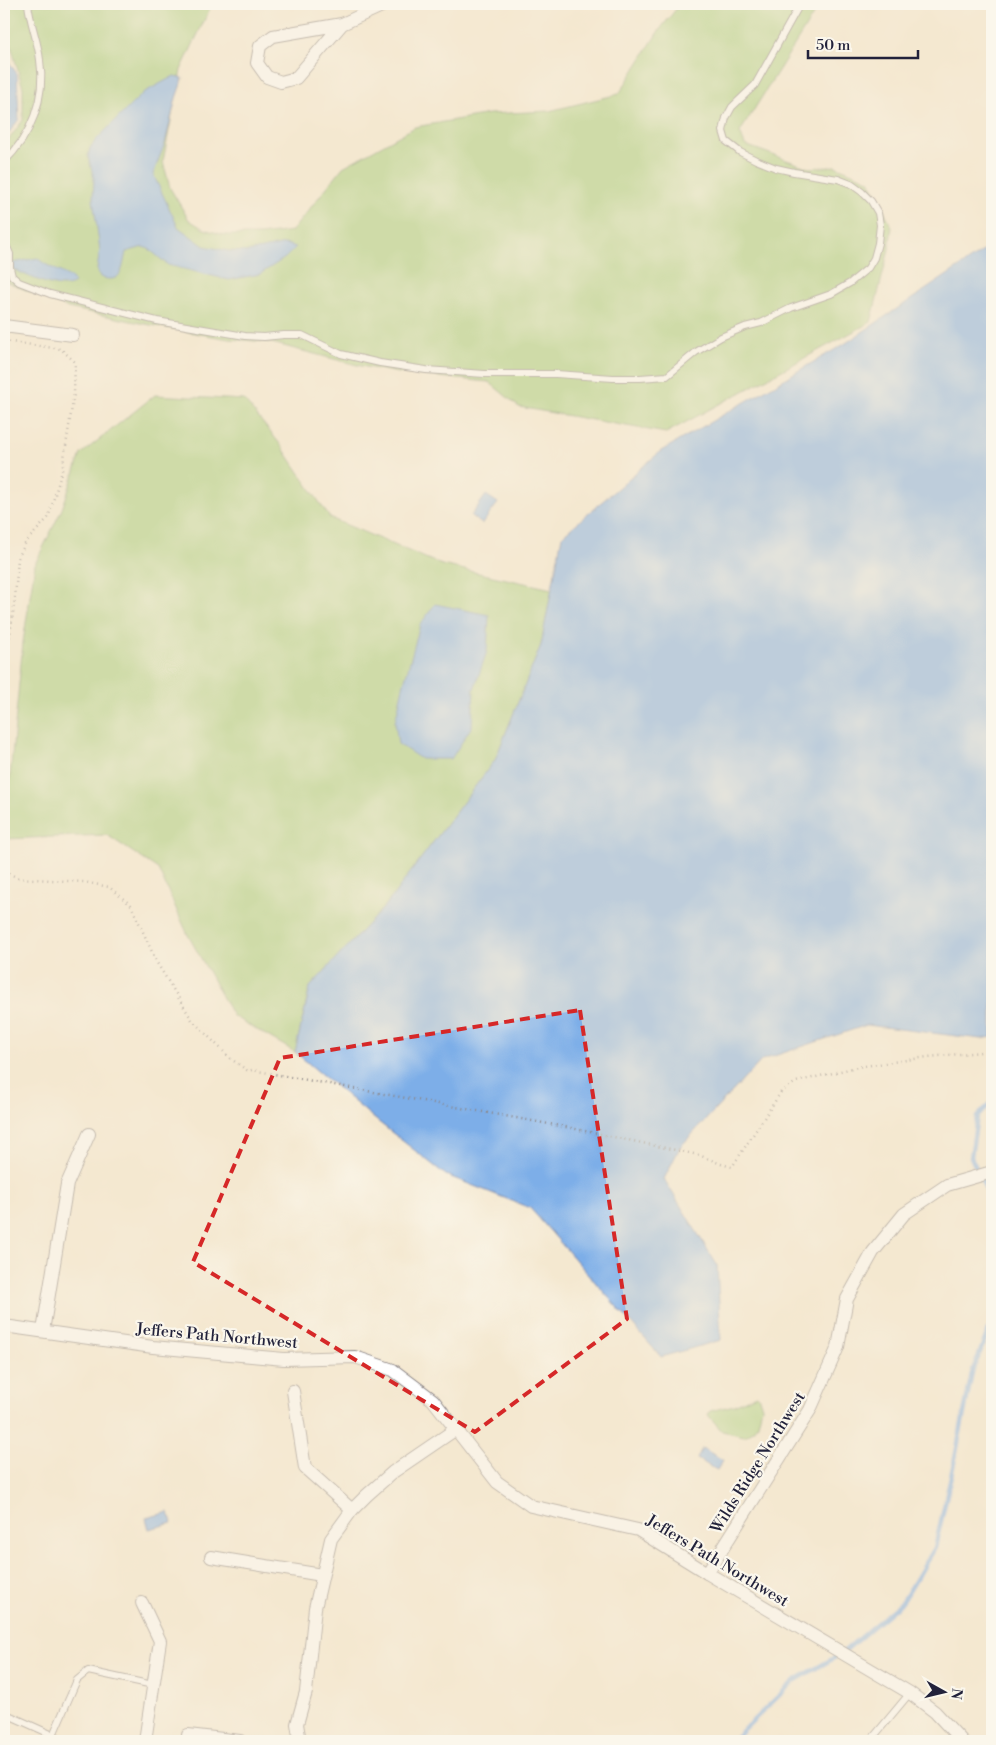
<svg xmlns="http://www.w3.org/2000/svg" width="996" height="1745" font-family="'Libre Bodoni',serif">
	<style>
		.green { fill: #a3cd79; stroke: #62785a }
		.water { fill: #7daee8; stroke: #506892 }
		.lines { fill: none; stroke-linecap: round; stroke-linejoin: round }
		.stream { stroke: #7daee8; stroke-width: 4.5 }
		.lane-casing { stroke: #8b8586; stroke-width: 8 }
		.street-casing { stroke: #8b8586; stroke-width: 14 }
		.path { stroke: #8b8586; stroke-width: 2.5; stroke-dasharray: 1 4; stroke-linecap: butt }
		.lane { stroke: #fff; stroke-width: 6 }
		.street { stroke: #fff; stroke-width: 12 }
		.marked { fill: none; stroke: #d62828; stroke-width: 4; stroke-dasharray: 10 6; stroke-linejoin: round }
		.labels { text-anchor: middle; stroke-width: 4.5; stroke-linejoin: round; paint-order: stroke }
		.street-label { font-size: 16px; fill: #22223b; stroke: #fbf7ec }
	</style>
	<rect width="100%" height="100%" fill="#fbf7ec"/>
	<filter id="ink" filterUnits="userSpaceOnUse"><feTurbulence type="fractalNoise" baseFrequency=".02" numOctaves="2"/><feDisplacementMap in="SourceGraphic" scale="10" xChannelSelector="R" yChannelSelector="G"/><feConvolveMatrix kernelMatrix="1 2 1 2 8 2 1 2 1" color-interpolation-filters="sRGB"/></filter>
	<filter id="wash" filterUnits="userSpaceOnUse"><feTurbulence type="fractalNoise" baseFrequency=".0096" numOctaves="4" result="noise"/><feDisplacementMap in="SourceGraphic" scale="20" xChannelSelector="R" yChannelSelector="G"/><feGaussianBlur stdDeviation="1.12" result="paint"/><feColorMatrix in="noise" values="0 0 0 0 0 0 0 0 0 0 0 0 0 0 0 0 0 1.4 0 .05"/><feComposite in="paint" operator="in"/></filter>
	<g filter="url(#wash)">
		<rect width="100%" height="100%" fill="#f4e8d0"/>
		<g class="green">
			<polygon points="11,4 212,4 181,70 163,161 170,188 189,220 204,229 224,235 260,235 292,231 343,167 415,127 489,114 549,111 619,94 658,32 680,4 820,4 740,132 745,145 809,168 835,166 869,180 892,227 889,249 871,322 666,433 519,407 489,382 399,373 361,366 268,342 229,339 145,324 68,308 5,281 4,146 23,120 23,88 10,42 5,33"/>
			<polygon points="155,395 244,400 280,444 330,518 442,565 552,589 541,645 495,760 386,905 310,987 295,1052 233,1016 188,935 158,869 107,835 4,839 23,642 35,564 62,509 81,454"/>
			<polygon points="756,1395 759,1398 762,1407 758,1424 749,1434 744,1436 722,1431 708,1415 710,1411 734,1405"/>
		</g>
		<g class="water">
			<polygon points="4,59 7,59 17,74 19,119 4,140"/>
			<path d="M174,76L183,78L176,98L165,143L153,174L178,227L204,246L229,251L248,252L285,244L296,247L285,258L260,274L229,280L168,265L149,249L143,247L126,252C122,268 123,285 100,277L97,269L100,250L93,199L94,178L88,156L90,148L96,140L143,93Z"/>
			<polygon points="992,245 992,1037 981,1039 867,1025 762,1060 680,1147 664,1179 717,1265 721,1340 661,1357 530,1208 446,1175 376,1120 295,1052 310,987 386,905 495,760 541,645 562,536 661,451 846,343"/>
			<path d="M37,258L45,264L72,278L74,283C61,293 26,275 13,269V263Z"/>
			<polygon points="486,495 498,503 482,524 471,516"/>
			<polygon points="435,604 489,615 487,651 474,689 472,726 451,759 421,759 398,744 395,722 403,687 420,625"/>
			<polygon points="702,1448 723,1460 717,1470 697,1459"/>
			<polygon points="169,1512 172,1523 149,1529 146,1518"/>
		</g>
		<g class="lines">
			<g class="stream">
				<polyline points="992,1102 977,1117 971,1157 992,1202"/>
				<polyline points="732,1741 794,1681 841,1654 903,1601 935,1548 955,1458 972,1373 992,1321"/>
			</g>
		</g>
	</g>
	<g filter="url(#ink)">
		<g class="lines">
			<defs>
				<g id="lane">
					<path d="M4,162C31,136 46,98 40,60C38,41 30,23 28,4"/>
					<polyline points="4,240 10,254 10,268 12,276 19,282 50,294 157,321 245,336 264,337 284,335 302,335 341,354 380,363 426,370 485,374 556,374 613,378 640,378 667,376 696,352 721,337 745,327 761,323 791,308 831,294 850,283 868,268 874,258 878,243 880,225 878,213 871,201 862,192 851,184 838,179 794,172 776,168 756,160 740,152 726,141 723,131 726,118 732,107 755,85 800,4"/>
					<polyline points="4,1713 66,1741"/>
					<polyline points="53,1735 77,1680 88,1671 153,1685"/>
					<polyline points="870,1741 910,1693"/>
				</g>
				<g id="street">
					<polyline points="342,24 296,78 281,82 267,77 257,63 260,46 273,36 342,24 386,4"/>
					<polyline points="4,326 73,335"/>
					<polyline points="4,1326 153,1347 284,1359 355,1357 393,1370 433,1400 497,1482 531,1506 638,1530 707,1573 910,1693 935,1712 962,1741"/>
					<polyline points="43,1331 67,1184 89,1134"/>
					<polyline points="293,1391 305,1468 352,1510"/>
					<polyline points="211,1557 322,1575"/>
					<polyline points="707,1573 810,1410 838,1347 847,1299 873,1252 904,1214 947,1185 992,1172"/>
					<polyline points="142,1603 160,1641 145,1741"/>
					<polyline points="188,1735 240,1741"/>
					<polyline points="300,1741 297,1724 306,1692 315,1608 331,1539 352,1510 367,1495 393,1472 456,1429"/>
				</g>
			</defs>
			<use href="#lane" class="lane-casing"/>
			<use href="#street" class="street-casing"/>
			<g class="path">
				<polyline points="4,341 61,349 75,362 74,394 62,471 48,518 26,542 18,558 15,598 4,680"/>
				<polyline points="4,871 18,878 84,882 109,887 131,905 157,963 192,1020 231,1059 248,1071 252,1070 571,1128 699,1155 721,1164 732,1167 781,1092 796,1082 857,1067 928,1057 992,1051"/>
			</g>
			<use href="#lane" class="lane"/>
			<use href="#street" class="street"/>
		</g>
	</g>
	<path d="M0 0H996V1745H0ZM580,1010L627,1319L475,1432L193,1262L280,1058Z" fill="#f4e8d0" fill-opacity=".55" fill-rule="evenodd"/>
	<path class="marked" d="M580,1010L627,1319L475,1432L193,1262L280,1058Z"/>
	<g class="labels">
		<g class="street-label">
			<text transform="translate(217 1335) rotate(5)" y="6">Jeffers Path Northwest</text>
			<text transform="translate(757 1462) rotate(-58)" y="6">Wilds Ridge Northwest</text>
			<text transform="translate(718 1560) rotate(31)" y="6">Jeffers Path Northwest</text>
		</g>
	</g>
	<rect width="996" height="1745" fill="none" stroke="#fbf7ec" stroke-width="20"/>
	<g transform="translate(944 1692) rotate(98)" stroke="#fbf7ec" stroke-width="4" paint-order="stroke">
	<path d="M0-4L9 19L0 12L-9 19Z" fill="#22223b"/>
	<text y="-8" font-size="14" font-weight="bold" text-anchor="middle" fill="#22223b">N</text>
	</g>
	<path d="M808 50v8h110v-8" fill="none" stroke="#22223b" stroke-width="2.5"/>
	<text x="816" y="50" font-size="15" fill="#22223b" stroke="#fbf7ec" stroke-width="4" paint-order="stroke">50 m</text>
</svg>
